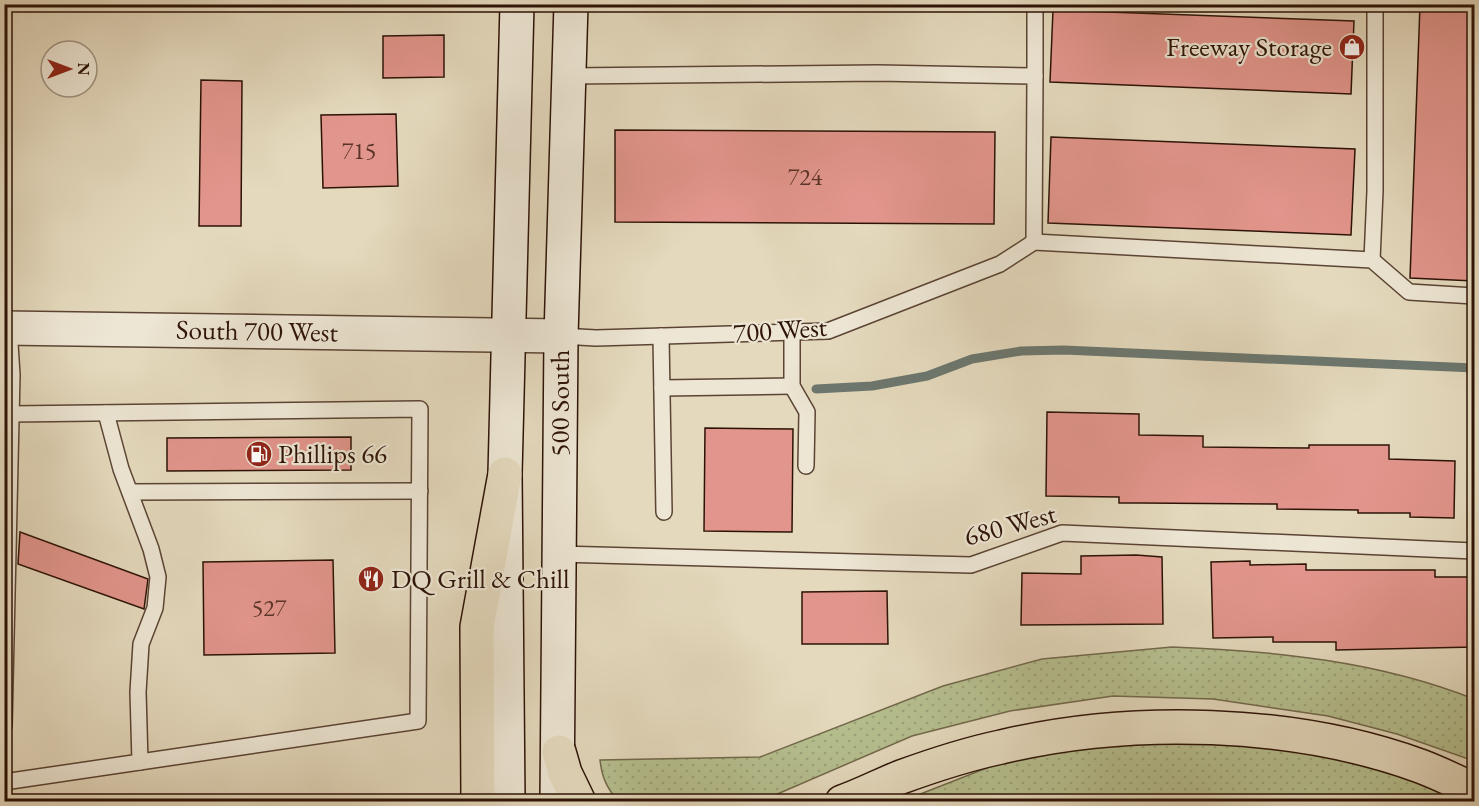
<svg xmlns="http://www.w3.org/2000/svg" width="1479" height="806" font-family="'EB Garamond',serif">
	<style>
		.grass { fill: url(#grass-dots); stroke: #72694b; stroke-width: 1.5 }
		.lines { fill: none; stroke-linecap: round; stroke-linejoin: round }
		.stream { stroke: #6c776f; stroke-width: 9 }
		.building { fill: #e2958c; stroke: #2d1307; stroke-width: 1.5 }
		.service-casing { stroke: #5b4434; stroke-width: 18 }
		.tertiary-casing { stroke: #5b4434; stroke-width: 36 }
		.secondary-casing { stroke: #2d1307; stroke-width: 36 }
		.motorway-casing { stroke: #2d1307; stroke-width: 36 }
		.service { stroke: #ede6d4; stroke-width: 15 }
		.tertiary { stroke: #ede6d4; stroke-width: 33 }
		.secondary { stroke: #ede6d4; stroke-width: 33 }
		.motorway { stroke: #e4d9bd; stroke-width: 33 }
		.labels { text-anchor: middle; stroke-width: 4.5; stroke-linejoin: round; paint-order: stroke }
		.number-label { font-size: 24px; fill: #5a3428 }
		.poi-label { font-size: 27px; fill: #2d1307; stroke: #ede6d4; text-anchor: start }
		.street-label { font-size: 27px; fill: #2d1307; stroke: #ede6d4 }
	</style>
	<defs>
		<pattern id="grass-dots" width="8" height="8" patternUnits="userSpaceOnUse" patternTransform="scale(1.5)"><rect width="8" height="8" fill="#b6bf8f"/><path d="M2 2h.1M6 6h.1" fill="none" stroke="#9da37a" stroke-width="1.8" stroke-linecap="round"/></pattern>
	</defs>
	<rect width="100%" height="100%" fill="#e4d9bd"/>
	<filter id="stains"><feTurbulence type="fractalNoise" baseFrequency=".00333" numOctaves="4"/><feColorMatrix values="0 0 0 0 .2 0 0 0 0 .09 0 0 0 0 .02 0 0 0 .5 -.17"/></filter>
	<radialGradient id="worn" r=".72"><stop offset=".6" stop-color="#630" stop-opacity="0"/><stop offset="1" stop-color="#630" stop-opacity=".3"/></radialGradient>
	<g class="grass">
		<path d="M1172,647C1275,651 1378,661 1474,699V761L1397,734L1328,716L1213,699L1113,696L1010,711L912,736L761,801H618C607,788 602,778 600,760L760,757L943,686L1042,659Z"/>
		<polygon points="1157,739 1280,745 1395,770 1474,802 900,802 1007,760 1093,746"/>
	</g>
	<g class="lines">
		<polyline class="stream" points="816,389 872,386 927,376 972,359 1021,351 1064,350 1474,368"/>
	</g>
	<g class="building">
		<polygon points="1420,5 1474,7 1474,281 1410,278"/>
		<polygon points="1053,10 1354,21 1351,94 1050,82"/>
		<polygon points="444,35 444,77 383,78 383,36"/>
		<polygon points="201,80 242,81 241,226 199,226"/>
		<polygon points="396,114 398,186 323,188 321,115"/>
		<polygon points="615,130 995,132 994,224 615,222"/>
		<polygon points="1051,137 1355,149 1351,235 1048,223"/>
		<polygon points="1047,412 1139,414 1139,435 1203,436 1203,447 1309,448 1309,445 1389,445 1389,459 1455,461 1454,518 1410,517 1410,513 1358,513 1358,510 1277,509 1277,504 1141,503 1119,503 1119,497 1046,496"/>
		<polygon points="705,428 793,429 792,532 704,531"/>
		<polygon points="351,437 351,470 167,471 167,438"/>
		<polygon points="20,532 148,579 144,609 18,564"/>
		<polygon points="1136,555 1162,557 1163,624 1021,625 1022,573 1081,574 1081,556"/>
		<polygon points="333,560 335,653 204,655 203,562"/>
		<polygon points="1250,561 1250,565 1306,564 1306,570 1435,570 1435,577 1474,577 1474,647 1336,650 1336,642 1273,642 1273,637 1213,638 1211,562"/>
		<polygon points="887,591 888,644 802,644 802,592"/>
	</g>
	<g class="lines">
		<defs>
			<g id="service">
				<polyline points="569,76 878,73 1035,76 1034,242"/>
				<polyline points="1035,76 1035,4"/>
				<polyline points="1034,242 1372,260 1409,292 1474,296"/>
				<polyline points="1372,260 1375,191 1375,4"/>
				<polyline points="792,332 792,386 807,412 806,466"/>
				<polyline points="561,336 596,338 828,331 1000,264 1034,242"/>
				<polyline points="661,336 664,512"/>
				<polyline points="662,388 792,386"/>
				<polyline points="106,413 121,469 151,549 158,577 155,608 141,644 138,692 140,762"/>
				<polyline points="130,492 420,491"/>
				<polyline points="559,554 971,565 1062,533 1474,551"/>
				<polyline points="4,726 12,375 9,328"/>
				<polyline points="4,782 418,721 420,409 11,414"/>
			</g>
			<polyline id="tertiary" points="4,328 561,336"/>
			<g id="secondary">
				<polyline points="508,802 505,474 517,4"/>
				<polyline points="557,802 561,336 571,4"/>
			</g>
			<g id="motorway">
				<polyline points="559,752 565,773 579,802"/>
				<polyline points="478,802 477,627 505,474"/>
				<path d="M842,802C862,795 881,785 901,777C934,765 968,754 1001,747C1131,716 1294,720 1420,766C1439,773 1457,782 1474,790"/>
			</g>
		</defs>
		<use href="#service" class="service-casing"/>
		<use href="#tertiary" class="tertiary-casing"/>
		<use href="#secondary" class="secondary-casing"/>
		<use href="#motorway" class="motorway-casing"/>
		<use href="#service" class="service"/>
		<use href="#tertiary" class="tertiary"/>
		<use href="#secondary" class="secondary"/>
		<use href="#motorway" class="motorway"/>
	</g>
	<defs>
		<symbol id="shop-disc" viewBox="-11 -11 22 22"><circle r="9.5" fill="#8f2418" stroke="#ede6d4"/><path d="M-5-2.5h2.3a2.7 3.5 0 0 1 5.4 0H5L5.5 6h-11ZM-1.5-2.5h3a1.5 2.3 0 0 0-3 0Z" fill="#fff"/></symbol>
		<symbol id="fuel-disc" viewBox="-11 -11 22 22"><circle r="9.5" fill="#8f2418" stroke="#ede6d4"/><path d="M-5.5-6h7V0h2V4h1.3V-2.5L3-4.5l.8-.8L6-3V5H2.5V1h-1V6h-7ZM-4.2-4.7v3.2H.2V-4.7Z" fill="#fff"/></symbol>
		<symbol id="restaurant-disc" viewBox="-11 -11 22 22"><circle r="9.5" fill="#8f2418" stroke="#ede6d4"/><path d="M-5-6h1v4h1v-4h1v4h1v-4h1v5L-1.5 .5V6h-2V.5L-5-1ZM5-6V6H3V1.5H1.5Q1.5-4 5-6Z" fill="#fff"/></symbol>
	</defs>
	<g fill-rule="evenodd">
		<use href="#shop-disc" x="1337" y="32" width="30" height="30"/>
		<use href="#fuel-disc" x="244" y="439" width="30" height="30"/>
		<use href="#restaurant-disc" x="356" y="564" width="30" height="30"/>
	</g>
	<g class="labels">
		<g class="number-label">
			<text x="359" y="159">715</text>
			<text x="805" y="185">724</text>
			<text x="269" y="616">527</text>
		</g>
		<g class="poi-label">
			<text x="1332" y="56" text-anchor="end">Freeway Storage</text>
			<text x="278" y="463">Phillips 66</text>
			<text x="391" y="588">DQ Grill &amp; Chill</text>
		</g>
		<g class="street-label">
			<text transform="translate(780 330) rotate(-4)" y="9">700 West</text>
			<text transform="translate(257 331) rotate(1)" y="9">South 700 West</text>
			<text transform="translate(560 403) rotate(-90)" y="9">500 South</text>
			<text transform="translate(1010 525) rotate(-15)" y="9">680 West</text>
		</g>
	</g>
	<rect width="1479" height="806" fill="none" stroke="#e4d9bd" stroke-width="24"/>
	<rect x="6" y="6" width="1467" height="794" fill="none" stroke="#2d1307" stroke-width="3"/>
	<rect x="12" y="12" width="1455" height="782" fill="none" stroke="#2d1307" stroke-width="1.5"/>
	<g transform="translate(69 69) rotate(90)"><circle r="28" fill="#ede6d4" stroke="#a09282" stroke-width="1.5"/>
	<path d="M0-4.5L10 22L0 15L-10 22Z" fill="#8f2418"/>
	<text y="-9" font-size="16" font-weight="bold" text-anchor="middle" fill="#2d1307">N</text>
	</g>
	<rect width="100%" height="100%" filter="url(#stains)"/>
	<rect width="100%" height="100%" fill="url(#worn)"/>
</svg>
